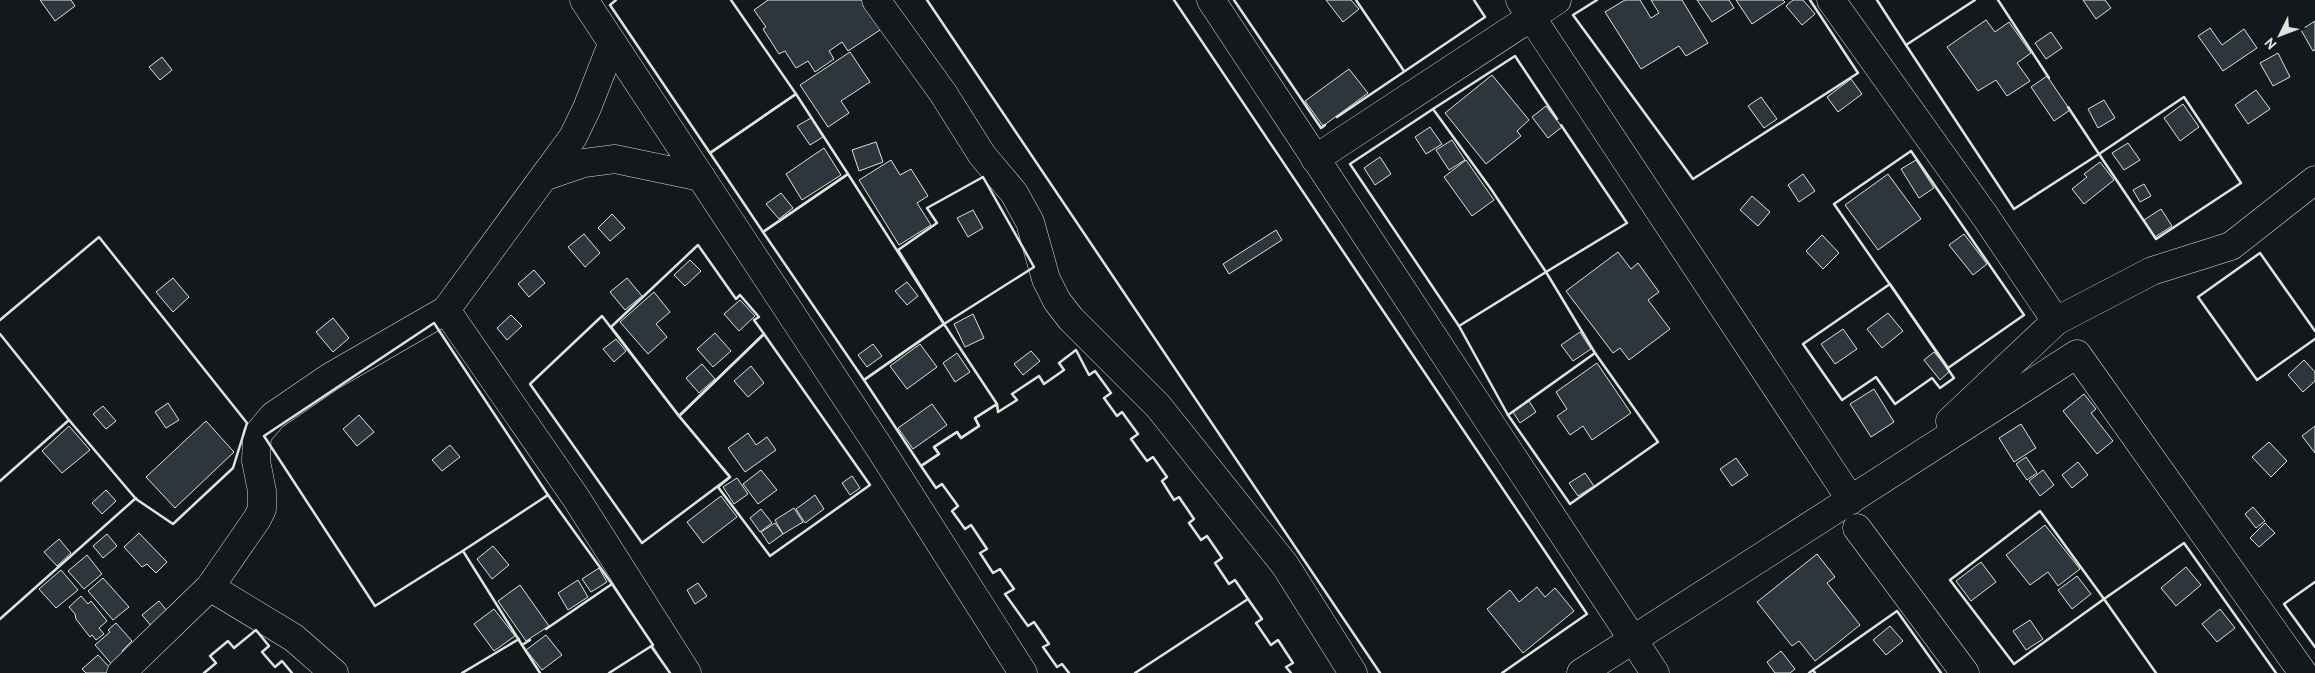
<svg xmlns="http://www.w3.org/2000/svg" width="2315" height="673" font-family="Overpass,sans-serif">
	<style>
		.building { fill: #2c363c; stroke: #d8e6dc }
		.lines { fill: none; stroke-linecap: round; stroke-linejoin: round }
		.street-casing { stroke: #d8e6dc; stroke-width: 29 }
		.street { stroke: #14181c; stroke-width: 28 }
		.wall { stroke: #d8e6dc; stroke-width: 2.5 }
	</style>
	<rect width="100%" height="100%" fill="#14181c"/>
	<g class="building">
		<polygon points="40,0 71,0 75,6 55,21"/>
		<polygon points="768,0 864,0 883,28 848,51 842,42 829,51 834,59 815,72 808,61 796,68 785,51 779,54 763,29 766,27 754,10"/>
		<polygon points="1326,0 1351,0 1359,9 1343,22"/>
		<polygon points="1625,0 1640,0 1651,18 1659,13 1651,0 1682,0 1708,43 1686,56 1679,46 1641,69 1605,12"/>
		<polygon points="1697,0 1729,0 1734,8 1712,22"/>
		<polygon points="1736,0 1783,0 1785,2 1752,24"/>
		<polygon points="1793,0 1803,0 1815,14 1802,25 1786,6"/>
		<polygon points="2083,0 2105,0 2111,8 2096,19"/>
		<polygon points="1986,20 1995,32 2009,22 2031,53 2017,63 2030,81 2007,96 1996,80 1978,91 1947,47"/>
		<polygon points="2315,21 2315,50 2313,51 2301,30"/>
		<polygon points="2210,28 2222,45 2244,29 2257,48 2223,71 2198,36"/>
		<polygon points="2051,32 2062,48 2046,59 2035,43"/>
		<polygon points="850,52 870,82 841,101 849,113 828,127 800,85"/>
		<polygon points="2278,53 2290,77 2273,86 2260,63"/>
		<polygon points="162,57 172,70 160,80 149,67"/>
		<polygon points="1349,69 1368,93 1323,126 1305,101"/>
		<polygon points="1492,75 1529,120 1517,131 1521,136 1486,164 1445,113"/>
		<polygon points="2047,76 2070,110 2054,121 2031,87"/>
		<polygon points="1851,79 1862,94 1838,112 1827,97"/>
		<polygon points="2256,90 2270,109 2248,124 2235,105"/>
		<polygon points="1761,97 1777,119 1764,128 1748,106"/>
		<polygon points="2104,100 2115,118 2098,128 2088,109"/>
		<polygon points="2183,104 2199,127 2180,141 2164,118"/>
		<polygon points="1546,106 1562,127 1548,138 1532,117"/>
		<polygon points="811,118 823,137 810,145 797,126"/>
		<polygon points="1430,127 1442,144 1426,154 1415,137"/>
		<polygon points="1452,140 1465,160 1449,170 1436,150"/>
		<polygon points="876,142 883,162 859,171 852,150"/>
		<polygon points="2128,143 2140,160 2124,170 2112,153"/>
		<polygon points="824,148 841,175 802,200 786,174"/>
		<polygon points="1380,157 1391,174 1375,185 1364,168"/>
		<polygon points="891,160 900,175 911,169 928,196 917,203 931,225 899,245 859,180"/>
		<polygon points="1466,160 1494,200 1472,216 1444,177"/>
		<polygon points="1916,160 1934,188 1919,198 1901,169"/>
		<polygon points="2100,162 2114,180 2084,204 2072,189 2087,177 2084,174"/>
		<polygon points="1803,174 1815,191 1799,202 1788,185"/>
		<polygon points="1888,174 1921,219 1878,250 1845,205"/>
		<polygon points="2144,184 2151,196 2140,202 2133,190"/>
		<polygon points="781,193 793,208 779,219 766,204"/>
		<polygon points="1752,196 1770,212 1758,226 1740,210"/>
		<polygon points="2161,209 2172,226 2155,237 2144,220"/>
		<polygon points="973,210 983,228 968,237 957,218"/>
		<polygon points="612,214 625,228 610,241 598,228"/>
		<polygon points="1276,230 1282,240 1229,274 1223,264"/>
		<polygon points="584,234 600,253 585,267 568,247"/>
		<polygon points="1964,234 1987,264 1973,275 1949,245"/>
		<polygon points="1822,235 1839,253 1823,269 1806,251"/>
		<polygon points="1618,252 1631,269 1638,263 1659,292 1648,300 1670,329 1629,360 1620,348 1613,353 1566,291"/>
		<polygon points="690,260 701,271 685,286 674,275"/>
		<polygon points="534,270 545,283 529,297 518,284"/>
		<polygon points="173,278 189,297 173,312 156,292"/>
		<polygon points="627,278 642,296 625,310 610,292"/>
		<polygon points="907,282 918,296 907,305 895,291"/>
		<polygon points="654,292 670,312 656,324 667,337 648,354 620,322"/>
		<polygon points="740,300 755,316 739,331 724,314"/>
		<polygon points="1888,313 1903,331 1882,348 1867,329"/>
		<polygon points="973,314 984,338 965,347 954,324"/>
		<polygon points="511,315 522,326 507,340 497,328"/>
		<polygon points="333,318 349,338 333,352 316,332"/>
		<polygon points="1843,329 1857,349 1835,364 1821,344"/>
		<polygon points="1580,332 1591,349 1573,361 1561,345"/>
		<polygon points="715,333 731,351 713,367 697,349"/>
		<polygon points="616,339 626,351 614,362 603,349"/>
		<polygon points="873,344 882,356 867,367 858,355"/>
		<polygon points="920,344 937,367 907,389 890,366"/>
		<polygon points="1031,351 1040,361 1023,375 1014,364"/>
		<polygon points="1934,352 1950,371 1940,380 1924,360"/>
		<polygon points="957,353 970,372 955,382 943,363"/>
		<polygon points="2304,360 2315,372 2315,381 2303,392 2288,375"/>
		<polygon points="1597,363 1631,413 1592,440 1583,426 1570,435 1557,416 1567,409 1556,392"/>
		<polygon points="702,364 715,379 699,393 686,378"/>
		<polygon points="751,366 764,383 748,397 734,381"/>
		<polygon points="1874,389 1894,422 1871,437 1850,404"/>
		<polygon points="2084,394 2096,409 2091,413 2113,441 2097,454 2063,411"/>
		<polygon points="1529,401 1536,412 1520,423 1513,412"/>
		<polygon points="168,403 179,420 166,428 155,412"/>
		<polygon points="932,404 947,425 913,449 898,428"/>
		<polygon points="103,406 116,421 106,429 93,414"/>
		<polygon points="359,415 374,432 357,446 343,429"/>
		<polygon points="206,421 234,452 175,508 146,477"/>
		<polygon points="2021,424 2036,448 2014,462 1999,438"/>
		<polygon points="69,426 90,450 62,473 42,451"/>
		<polygon points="2315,426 2315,453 2302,436"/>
		<polygon points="748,433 756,445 767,437 776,450 745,472 728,448"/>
		<polygon points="2269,442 2287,461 2271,477 2252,457"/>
		<polygon points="450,445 460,457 442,471 432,460"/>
		<polygon points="2026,457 2037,473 2027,480 2016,464"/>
		<polygon points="1736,458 1748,475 1732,486 1720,469"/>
		<polygon points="2078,462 2088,475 2072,488 2062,475"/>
		<polygon points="761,470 777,490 758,504 743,484"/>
		<polygon points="2043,470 2054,485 2040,496 2029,481"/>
		<polygon points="1585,473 1594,486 1578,496 1569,483"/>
		<polygon points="852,476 860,488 850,495 842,483"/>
		<polygon points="737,478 748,494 734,504 723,487"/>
		<polygon points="106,490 116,501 102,514 92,503"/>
		<polygon points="815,495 824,509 805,523 796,509"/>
		<polygon points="721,496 737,517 703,543 687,522"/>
		<polygon points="2253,507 2265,521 2256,528 2245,514"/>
		<polygon points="794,508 803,522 783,534 775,520"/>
		<polygon points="761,509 772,523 760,532 750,518"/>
		<polygon points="775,523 783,534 769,544 761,532"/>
		<polygon points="2265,523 2275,533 2259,547 2250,538"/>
		<polygon points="2045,525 2080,569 2058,586 2048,572 2030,585 2006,555"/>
		<polygon points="139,533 167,562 156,573 147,564 142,567 124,547"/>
		<polygon points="107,534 117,546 103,558 93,546"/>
		<polygon points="59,539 71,553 57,566 44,552"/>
		<polygon points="493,546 509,565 492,579 477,559"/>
		<polygon points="1817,554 1835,577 1827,583 1860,625 1815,661 1799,641 1792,646 1757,602"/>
		<polygon points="87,555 102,574 84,589 68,571"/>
		<polygon points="1981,562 1996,582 1971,601 1956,581"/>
		<polygon points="2186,567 2201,585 2176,606 2161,588"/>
		<polygon points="599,568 607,582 591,592 582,579"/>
		<polygon points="61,570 78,590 56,608 39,589"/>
		<polygon points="2077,576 2091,594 2072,609 2058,590"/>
		<polygon points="103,578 129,607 113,620 88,591"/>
		<polygon points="578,580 588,597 568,610 558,593"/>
		<polygon points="698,583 707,596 695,604 687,590"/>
		<polygon points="520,585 549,626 526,641 498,601"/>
		<polygon points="1537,587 1545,597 1555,588 1574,611 1523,653 1487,609 1510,590 1519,602"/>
		<polygon points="81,596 88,604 91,601 107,621 99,628 104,634 96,640 92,635 90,637 76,619 75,614 69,607"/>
		<polygon points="159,601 175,621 158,634 142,615"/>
		<polygon points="494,609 515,636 494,651 474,624"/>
		<polygon points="2220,609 2235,628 2217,642 2202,624"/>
		<polygon points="2030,620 2043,639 2026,650 2013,631"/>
		<polygon points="116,623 132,641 122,651 128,657 115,668 95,645 110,632 108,630"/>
		<polygon points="1890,626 1903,641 1886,655 1873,640"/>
		<polygon points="546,635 562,655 542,670 526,650"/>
		<polygon points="1781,651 1795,669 1790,673 1775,673 1767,662"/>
		<polygon points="98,655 111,669 107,673 86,673 82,669"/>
	</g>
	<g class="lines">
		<defs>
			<g id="street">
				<polyline points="584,0 879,447 1023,673"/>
				<polyline points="876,0 943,93 982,155 1014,193 1030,222 1046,279 1057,301 1071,319 1158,406 1285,565 1353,673"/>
				<polyline points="1211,0 1655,673"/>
				<polyline points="1520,0 1851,500"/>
				<polyline points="1831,0 1985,216 2056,321"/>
				<polyline points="1315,159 1557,0"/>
				<polyline points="546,176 584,163 615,159 701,177"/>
				<polyline points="446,310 576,498 687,673"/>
				<polyline points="1950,421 2056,321 2152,271 2231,246 2315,180"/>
				<polyline points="1857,528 1965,673"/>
				<polyline points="210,587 294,638 334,673"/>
				<polyline points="121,673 210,587 257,519 262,509 262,491 256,461 257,435 273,416 330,377 446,310 573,137 587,108 612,44"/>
				<polyline points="1581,673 2077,354 2303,673"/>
			</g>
		</defs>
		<use href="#street" class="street-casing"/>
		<use href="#street" class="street"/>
		<g class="wall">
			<polyline points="616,0 610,5 710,153 796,94 731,0"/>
			<polyline points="927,0 1380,673"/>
			<polyline points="1174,0 1587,614 1502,673"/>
			<polyline points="1234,0 1321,128 1325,125"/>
			<polyline points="1356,0 1404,71"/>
			<polyline points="1597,0 1573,15 1693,179 1858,73 1810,0"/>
			<polyline points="1877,0 1906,45"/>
			<polyline points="1975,0 1906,45 2014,209 2099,154 2068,107"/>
			<polyline points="1998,0 2049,78"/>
			<polygon points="796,94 848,174 763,232 710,153"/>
			<polygon points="2184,97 2241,183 2156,239 2099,154"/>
			<polyline points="1433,109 1515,56 1557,119"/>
			<polyline points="1337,117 1485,17 1474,0"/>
			<polygon points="1911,151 2024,315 1948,368 1834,204"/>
			<polygon points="848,174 944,324 864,380 763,232"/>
			<polygon points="983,177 1034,267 944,324 898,250 937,223 927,208"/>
			<polygon points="698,245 736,299 740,295 759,317 754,320 764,334 679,416 611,327"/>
			<polygon points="1890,284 1954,378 1940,388 1932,378 1895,404 1876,377 1842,400 1803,344"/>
			<polygon points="602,316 679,416 730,477 642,543 530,384"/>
			<polyline points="0,320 99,237 247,423 233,468 173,524 136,499 69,420 0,334"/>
			<polygon points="434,323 548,495 461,552 375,606 264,436"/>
			<polygon points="944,324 997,404 975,418 979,426 961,438 957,432 934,447 939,454 921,466 864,380"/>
			<polyline points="1459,326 1350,164 1433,109 1491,189 1546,272 1627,223 1561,125"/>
			<polyline points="2315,331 2260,253 2198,297 2257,380 2315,339"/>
			<polygon points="764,334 870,485 770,556 718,487 730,477 679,416"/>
			<polygon points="1595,353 1658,442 1570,504 1508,415"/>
			<polyline points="1508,415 1459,326 1546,272 1595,353"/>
			<polyline points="0,481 69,420"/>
			<polyline points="546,496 548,495 612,584"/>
			<polygon points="2040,511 2104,599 2014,664 1950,580"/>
			<polyline points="463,551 522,645"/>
			<polyline points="2315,582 2284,604 2315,647"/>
			<polyline points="1248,599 1262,619 1256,623 1271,645 1278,640 1293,663 1286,667 1291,673"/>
			<polyline points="0,619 136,498"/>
			<polyline points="546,629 612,584 653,645 609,673"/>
			<polyline points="530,640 522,645 540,673"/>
			<polyline points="651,646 670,673"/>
			<polyline points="204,673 216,663 210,656 228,641 234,648 256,630 269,646 262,652 275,667 282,661 292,673"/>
			<polyline points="462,673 519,639"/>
			<polyline points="1069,673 1062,664 1057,667 1043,647 1049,644 1034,622 1028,626 1005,594 1014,589 1000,569 993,573 980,553 987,549 971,525 965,529 952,511 958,506 942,484 936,488 921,466 939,454 934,447 957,432 961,438 979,426 975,418 997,404 998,412 1017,400 1012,394 1039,376 1044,384 1064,370 1059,363 1076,350 1089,375 1095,371 1111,393 1104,398 1117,416 1122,412 1138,434 1131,439 1147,461 1153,457 1167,477 1162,481 1174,500 1179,497 1194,519 1189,523 1201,540 1207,536 1222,558 1215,563 1229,584 1235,580 1248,599 1135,673"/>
			<polyline points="1809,673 1813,670 1815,673 1813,670 1897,611 1941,673"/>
			<polyline points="2156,673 2104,599 2184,543 2276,673"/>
		</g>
	</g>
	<g transform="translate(2280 35) rotate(228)" stroke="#14181c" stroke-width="4" paint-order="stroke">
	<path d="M0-4L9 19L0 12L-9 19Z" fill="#d8e6dc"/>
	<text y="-8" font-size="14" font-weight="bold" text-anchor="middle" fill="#d8e6dc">N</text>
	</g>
</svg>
